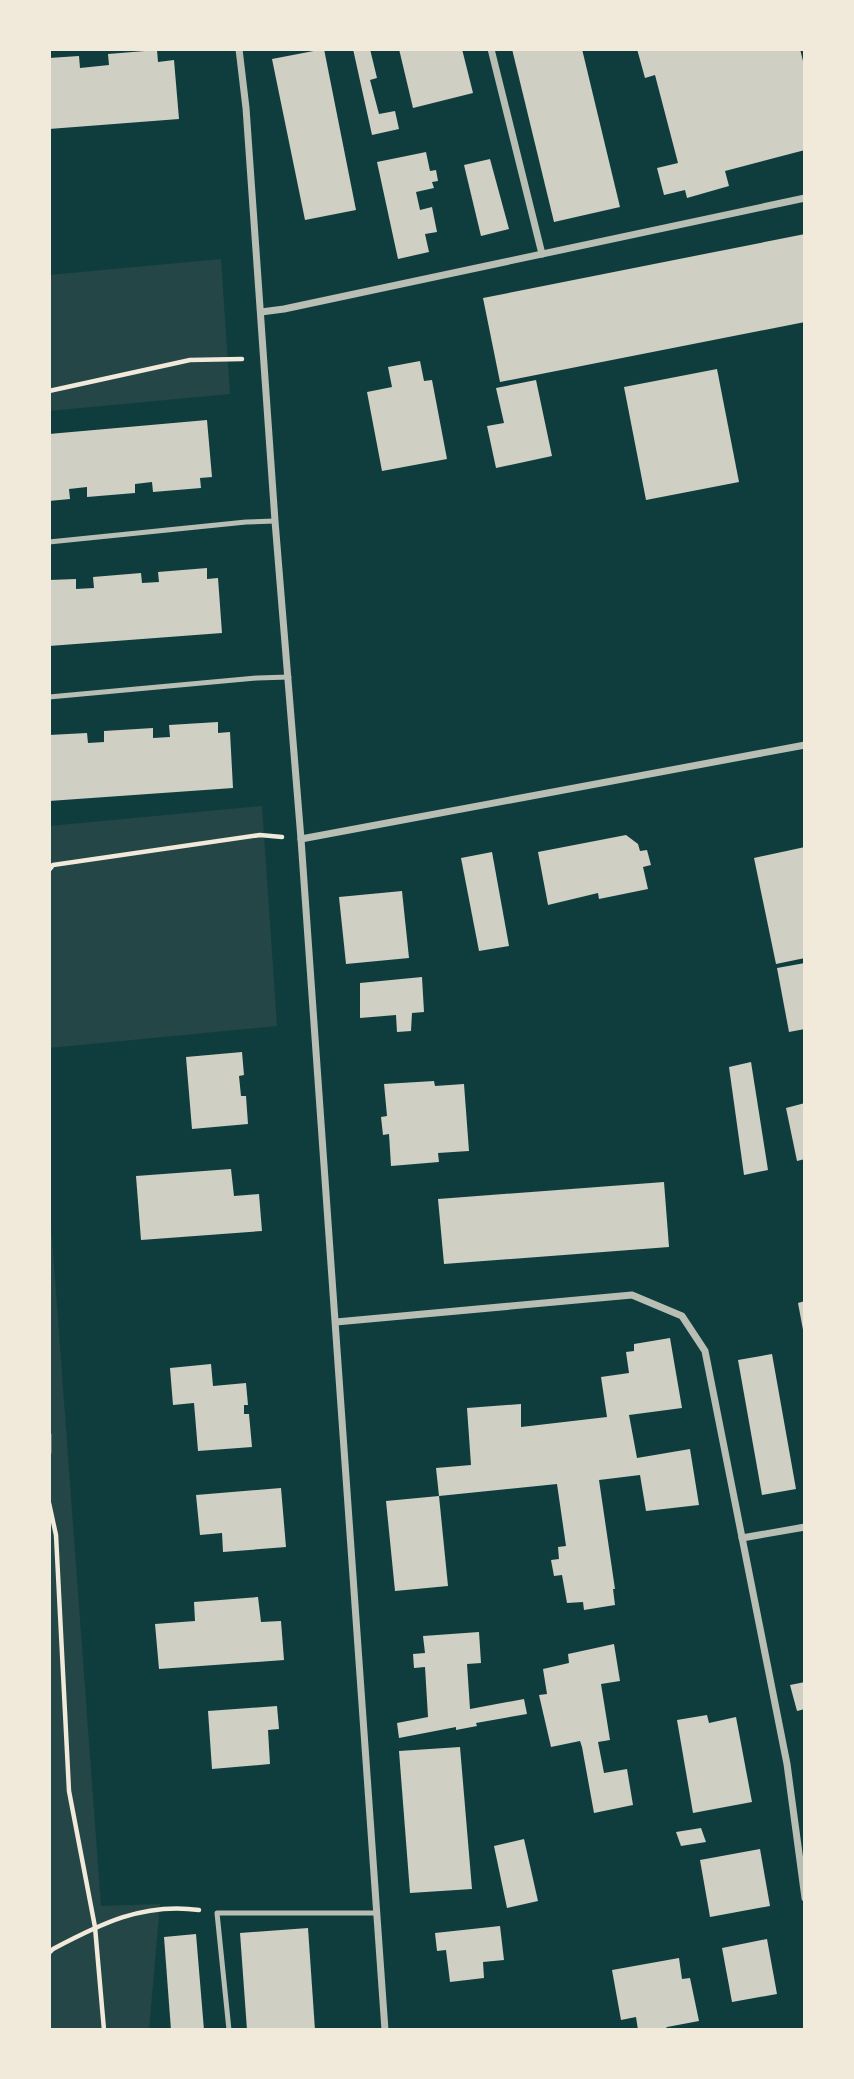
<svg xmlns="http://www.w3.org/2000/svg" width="854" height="2079" font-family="Quicksand,sans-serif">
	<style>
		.green { fill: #244646 }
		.building { fill: #cfcfc3 }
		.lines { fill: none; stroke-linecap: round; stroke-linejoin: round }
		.path { stroke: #f1e9da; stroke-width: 4.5 }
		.service { stroke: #b8beb3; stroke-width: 5 }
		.minor { stroke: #b8beb3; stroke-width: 7 }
	</style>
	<rect width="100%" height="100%" fill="#0f3d3e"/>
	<g class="green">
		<polygon points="221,259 230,394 49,411 49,275"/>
		<polygon points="262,806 277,1026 49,1048 49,826"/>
		<polygon points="49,1197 101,1906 160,1904 149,2030 49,2030"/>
	</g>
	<g class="building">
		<polygon points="324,49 356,210 305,220 272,59"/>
		<polygon points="353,49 370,49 377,78 370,80 379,114 395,111 399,129 372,135"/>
		<polygon points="399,49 462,49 473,93 413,108"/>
		<polygon points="512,49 582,49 620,207 554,222"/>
		<polygon points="637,49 800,49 805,69 805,150 725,171 729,186 687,198 685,190 664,195 657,168 678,163 655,75 645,78"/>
		<polygon points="157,50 158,62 174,60 179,119 49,129 49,58 79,56 80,68 109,65 108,54"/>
		<polygon points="426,152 430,171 436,170 438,181 432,182 434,188 416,192 420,210 432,207 437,232 425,234 429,252 398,259 377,162"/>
		<polygon points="490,159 509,229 481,236 464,165"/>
		<polygon points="805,234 805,322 500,382 483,298"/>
		<polygon points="420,361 424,381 432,380 447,459 382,471 367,392 392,387 388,367"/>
		<polygon points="717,369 739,482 646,500 624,387"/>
		<polygon points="536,380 552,456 496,468 487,426 504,423 496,388"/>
		<polygon points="207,420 212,477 200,478 201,488 153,492 152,482 135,484 135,493 87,497 87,487 69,489 70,499 49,501 49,434"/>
		<polygon points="207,568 207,579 218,578 222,633 49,646 49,580 76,579 76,589 94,588 93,577 141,573 142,583 159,582 158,572"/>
		<polygon points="218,722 218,733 230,732 233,788 49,801 49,735 87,733 88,743 104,742 104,731 153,728 153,738 170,737 169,725"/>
		<polygon points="626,835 638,844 640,851 647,850 651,865 643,867 648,889 599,899 598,893 548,905 538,852"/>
		<polygon points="805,847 805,958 776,964 754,858"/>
		<polygon points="492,852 509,946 479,951 461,858"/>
		<polygon points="402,891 409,958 346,964 339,897"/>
		<polygon points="805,963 805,1029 789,1032 777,968"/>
		<polygon points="422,977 424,1012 412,1013 411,1031 397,1032 396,1015 360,1018 360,983"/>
		<polygon points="242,1052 244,1075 239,1076 241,1096 246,1096 248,1124 192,1129 186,1057"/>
		<polygon points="751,1062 768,1170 744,1175 729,1067"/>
		<polygon points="434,1081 435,1086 464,1084 469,1151 438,1153 439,1162 391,1166 389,1134 383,1135 381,1117 387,1116 384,1084"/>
		<polygon points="805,1103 805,1159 797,1161 786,1108"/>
		<polygon points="231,1169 234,1196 259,1194 262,1231 141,1240 136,1176"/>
		<polygon points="664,1182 669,1247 444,1264 438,1199"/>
		<polygon points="805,1301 805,1335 804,1335 798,1303"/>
		<polygon points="670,1338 682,1408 629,1415 637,1458 690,1449 699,1505 646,1511 640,1475 599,1480 615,1589 613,1589 615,1605 584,1610 583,1602 567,1603 562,1575 554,1576 551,1560 559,1559 558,1547 566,1546 557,1484 439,1496 436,1468 471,1465 467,1408 521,1404 521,1427 607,1417 601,1377 629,1373 626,1352 634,1351 634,1344"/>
		<polygon points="772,1354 796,1489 762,1495 738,1360"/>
		<polygon points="211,1364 213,1386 246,1383 248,1405 244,1405 244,1414 249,1414 252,1447 198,1451 194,1403 173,1405 170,1368"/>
		<polygon points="281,1488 286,1547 223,1552 222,1533 200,1535 196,1495"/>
		<polygon points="439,1496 448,1586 395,1591 386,1501"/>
		<polygon points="258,1597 261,1622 281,1621 284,1660 159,1669 155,1624 195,1621 194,1602"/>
		<polygon points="479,1632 481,1663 467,1664 470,1709 524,1699 527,1714 476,1723 477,1726 456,1730 456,1727 399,1738 397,1723 428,1717 425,1667 414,1668 413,1654 425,1653 423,1636"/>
		<polygon points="614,1644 620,1681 601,1684 610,1740 598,1742 604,1773 627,1769 633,1805 594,1813 582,1747 580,1741 551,1747 539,1695 547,1694 543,1669 569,1663 568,1654"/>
		<polygon points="805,1682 805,1709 797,1711 790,1685"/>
		<polygon points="277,1706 279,1729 268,1730 270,1764 212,1769 208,1711"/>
		<polygon points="707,1715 709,1723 736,1717 752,1802 693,1813 677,1720"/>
		<polygon points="460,1747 472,1889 410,1893 399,1751"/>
		<polygon points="701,1828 706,1842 681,1846 676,1832"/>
		<polygon points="524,1839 538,1901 507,1908 494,1846"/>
		<polygon points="760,1849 770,1906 710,1917 700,1860"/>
		<polygon points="500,1926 504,1960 483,1962 484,1978 450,1982 446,1950 437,1951 435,1933"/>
		<polygon points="308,1928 315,2030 247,2030 240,1933"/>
		<polygon points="196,1934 204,2030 171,2030 164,1937"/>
		<polygon points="767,1939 777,1994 732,2002 722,1948"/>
		<polygon points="679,1958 682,1979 690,1978 699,2021 667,2027 664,2030 638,2030 636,2017 621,2020 612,1970"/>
	</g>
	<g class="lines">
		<g class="path">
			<polyline points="49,391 190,360 242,359"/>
			<polyline points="49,870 53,865 260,835 282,837"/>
			<polyline points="49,1434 49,1453"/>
			<polyline points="49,1503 56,1535 69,1791 95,1927 104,2030"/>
			<path d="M49,1953L53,1949C100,1924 144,1902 199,1910"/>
		</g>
		<g class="service">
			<polyline points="49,542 246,522 275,521"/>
			<polyline points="49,697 257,678 289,677"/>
			<polyline points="229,2030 217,1913 377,1913"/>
		</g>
		<g class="minor">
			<polyline points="239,49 246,108 275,521 301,839 385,2030"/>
			<polyline points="491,49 542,254"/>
			<polyline points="261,312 284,309 805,198"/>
			<polyline points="301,839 805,745"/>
			<polyline points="336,1322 632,1295 682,1316 705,1351 787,1764 805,1898"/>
			<polyline points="742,1538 805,1527"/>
		</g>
	</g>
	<rect width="854" height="2079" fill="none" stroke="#f1e9da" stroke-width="102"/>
</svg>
